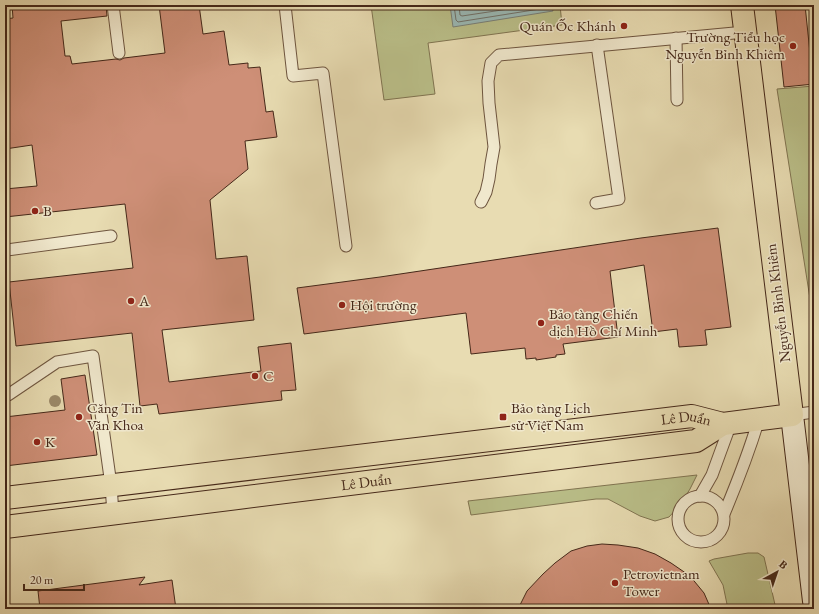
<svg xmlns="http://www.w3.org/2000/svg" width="819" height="614" font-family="'EB Garamond',serif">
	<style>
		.green { fill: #babf89; stroke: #807451 }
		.water { fill: #9ab9b6; stroke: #787f77 }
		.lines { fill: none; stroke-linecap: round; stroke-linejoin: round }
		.shore { stroke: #707068; stroke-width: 1 }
		.building { fill: #ce8f77; stroke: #452819 }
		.service-casing { stroke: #6e553f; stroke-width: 13 }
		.secondary-casing { stroke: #452819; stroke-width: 24 }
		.primary-casing { stroke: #452819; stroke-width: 24 }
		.service { stroke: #f0e8cd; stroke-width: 11 }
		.secondary { stroke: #f0e8cd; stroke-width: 22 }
		.primary { stroke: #e8dcb2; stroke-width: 22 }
		.tree { fill: #9b8a6a }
		.poi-dot { fill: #8f2418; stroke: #f0e8cd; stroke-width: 1.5 }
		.labels { text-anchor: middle; stroke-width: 3; stroke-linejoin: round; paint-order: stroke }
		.poi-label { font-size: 15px; fill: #452819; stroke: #f0e8cd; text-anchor: start }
		.street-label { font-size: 15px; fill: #452819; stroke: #f0e8cd }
	</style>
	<rect width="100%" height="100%" fill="#e8dcb2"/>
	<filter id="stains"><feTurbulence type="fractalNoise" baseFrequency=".005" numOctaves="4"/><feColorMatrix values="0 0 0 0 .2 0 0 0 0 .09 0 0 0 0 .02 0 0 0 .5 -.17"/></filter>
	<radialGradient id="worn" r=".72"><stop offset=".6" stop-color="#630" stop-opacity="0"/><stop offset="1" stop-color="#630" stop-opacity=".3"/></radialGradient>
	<g class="green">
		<polygon points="371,5 560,5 562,25 428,43 435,94 384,100"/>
		<polygon points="814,86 814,324 777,89"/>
		<polygon points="697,475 690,489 680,505 669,517 655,521 640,516 608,499 596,499 471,515 468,501"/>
		<polygon points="748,553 758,553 764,557 776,609 728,609 723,585 709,561 714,559"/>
	</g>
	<polygon class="water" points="450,5 552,5 553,11 453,27"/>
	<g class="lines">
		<g class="shore">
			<polyline points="454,5 456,20 458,22 546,8 547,7 548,5"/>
			<polyline points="459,5 460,15 462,16 535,5"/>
		</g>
	</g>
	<g class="building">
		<polygon points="12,5 106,5 107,16 61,21 65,56 70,56 72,64 116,59 120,60 124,58 165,53 159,5 199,5 203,34 224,31 229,65 248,63 248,68 260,67 266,112 273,111 277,137 245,141 248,169 210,200 216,259 247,256 254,320 162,330 169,382 261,371 258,347 291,343 296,390 281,391 282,400 159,414 157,404 140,406 132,333 16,346 9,282 133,268 125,204 5,217 5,189 37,186 32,145 5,149 5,19 13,18"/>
		<polygon points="775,5 805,5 810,53 814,53 814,84 784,87"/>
		<polygon points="718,228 731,327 705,330 707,345 679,347 677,329 653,332 644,265 610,271 618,337 563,344 565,354 556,355 556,357 536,360 536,358 526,359 525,348 471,354 466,313 304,334 297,288 380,277 641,238"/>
		<polygon points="85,375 97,455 5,466 5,417 65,410 61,379"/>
		<polygon points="602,544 618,545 638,548 655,554 671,563 690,576 704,593 711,609 518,609 527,591 543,574 555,563 571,551 587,546"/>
		<polygon points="145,577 139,585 172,580 176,609 40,609 38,591"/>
	</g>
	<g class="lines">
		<defs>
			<g id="service">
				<polyline points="113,5 119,53"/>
				<polyline points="285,5 293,76 323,73 346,246"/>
				<polyline points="676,38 677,100"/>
				<polyline points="481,202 486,192 489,179 491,164 494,147 489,103 488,81 491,63 499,55 745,32"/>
				<polyline points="596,203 619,199 597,45"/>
				<polyline points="5,249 7,250 111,236"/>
				<polyline points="5,395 8,395 57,362 93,356 111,485 113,514"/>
				<polyline points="792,415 814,412"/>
				<polyline points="700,496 712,475 731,423"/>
				<circle cx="701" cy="519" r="23"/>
				<path d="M724,514C737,483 749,452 759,419"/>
			</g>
			<polyline id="secondary" points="792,415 814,601"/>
			<g id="primary">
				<path id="s1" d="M5,498L692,416L723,424L792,415L742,5"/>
				<path id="s2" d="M5,527L696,441L723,424"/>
			</g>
		</defs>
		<use href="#service" class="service-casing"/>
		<use href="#secondary" class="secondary-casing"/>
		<use href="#primary" class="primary-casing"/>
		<use href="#service" class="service"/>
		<use href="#secondary" class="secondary"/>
		<use href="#primary" class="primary"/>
	</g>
	<circle class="tree" cx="55" cy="401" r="6"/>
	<g class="poi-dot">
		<circle cx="624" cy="26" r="4"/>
		<circle cx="793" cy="46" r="4"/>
		<circle cx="35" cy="211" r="4"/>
		<circle cx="131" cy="301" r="4"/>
		<circle cx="342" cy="305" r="4"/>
		<circle cx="541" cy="323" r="4"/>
		<circle cx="255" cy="376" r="4"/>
		<circle cx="79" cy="417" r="4"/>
		<rect x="499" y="413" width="8" height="8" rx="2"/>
		<circle cx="37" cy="442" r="4"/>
		<circle cx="615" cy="583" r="4"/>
	</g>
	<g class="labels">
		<g class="poi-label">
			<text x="616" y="31" text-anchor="end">Quán Ốc Khánh</text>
			<text x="785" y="42" text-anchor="end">Trường Tiểu học<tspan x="785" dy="17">Nguyễn Bỉnh Khiêm</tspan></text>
			<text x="43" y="216">B</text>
			<text x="139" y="306">A</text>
			<text x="350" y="310">Hội trường</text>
			<text x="549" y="319">Bảo tàng Chiến<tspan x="549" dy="17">dịch Hồ Chí Minh</tspan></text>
			<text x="263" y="381">C</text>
			<text x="87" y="413">Căng Tin<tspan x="87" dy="17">Văn Khoa</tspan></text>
			<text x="511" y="413">Bảo tàng Lịch<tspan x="511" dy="17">sử Việt Nam</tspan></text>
			<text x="45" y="447">K</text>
			<text x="623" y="579">Petrovietnam<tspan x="623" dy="17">Tower</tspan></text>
		</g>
		<g class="street-label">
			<text transform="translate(778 303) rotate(-97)" y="5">Nguyễn Bỉnh Khiêm</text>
			<text dy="5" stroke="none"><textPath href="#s1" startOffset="686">Lê Duẩn</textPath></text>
			<text dy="5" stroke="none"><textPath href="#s2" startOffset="364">Lê Duẩn</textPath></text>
		</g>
	</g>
	<rect width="819" height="614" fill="none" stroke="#e8dcb2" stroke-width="20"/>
	<rect x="6" y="6" width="807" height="602" fill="none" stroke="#452819" stroke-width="2"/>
	<rect x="10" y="10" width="799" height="594" fill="none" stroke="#452819"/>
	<g transform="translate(777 572) rotate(40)" stroke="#f0e8cd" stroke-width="3" paint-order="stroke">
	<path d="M0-3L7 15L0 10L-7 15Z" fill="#452819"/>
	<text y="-6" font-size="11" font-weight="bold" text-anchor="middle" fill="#452819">B</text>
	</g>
	<path d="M24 584v6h60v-6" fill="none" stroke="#452819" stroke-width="2"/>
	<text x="30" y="584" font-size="12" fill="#452819" stroke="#f0e8cd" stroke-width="3" paint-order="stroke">20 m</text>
	<rect width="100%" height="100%" filter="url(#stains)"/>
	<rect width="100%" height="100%" fill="url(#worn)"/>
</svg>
